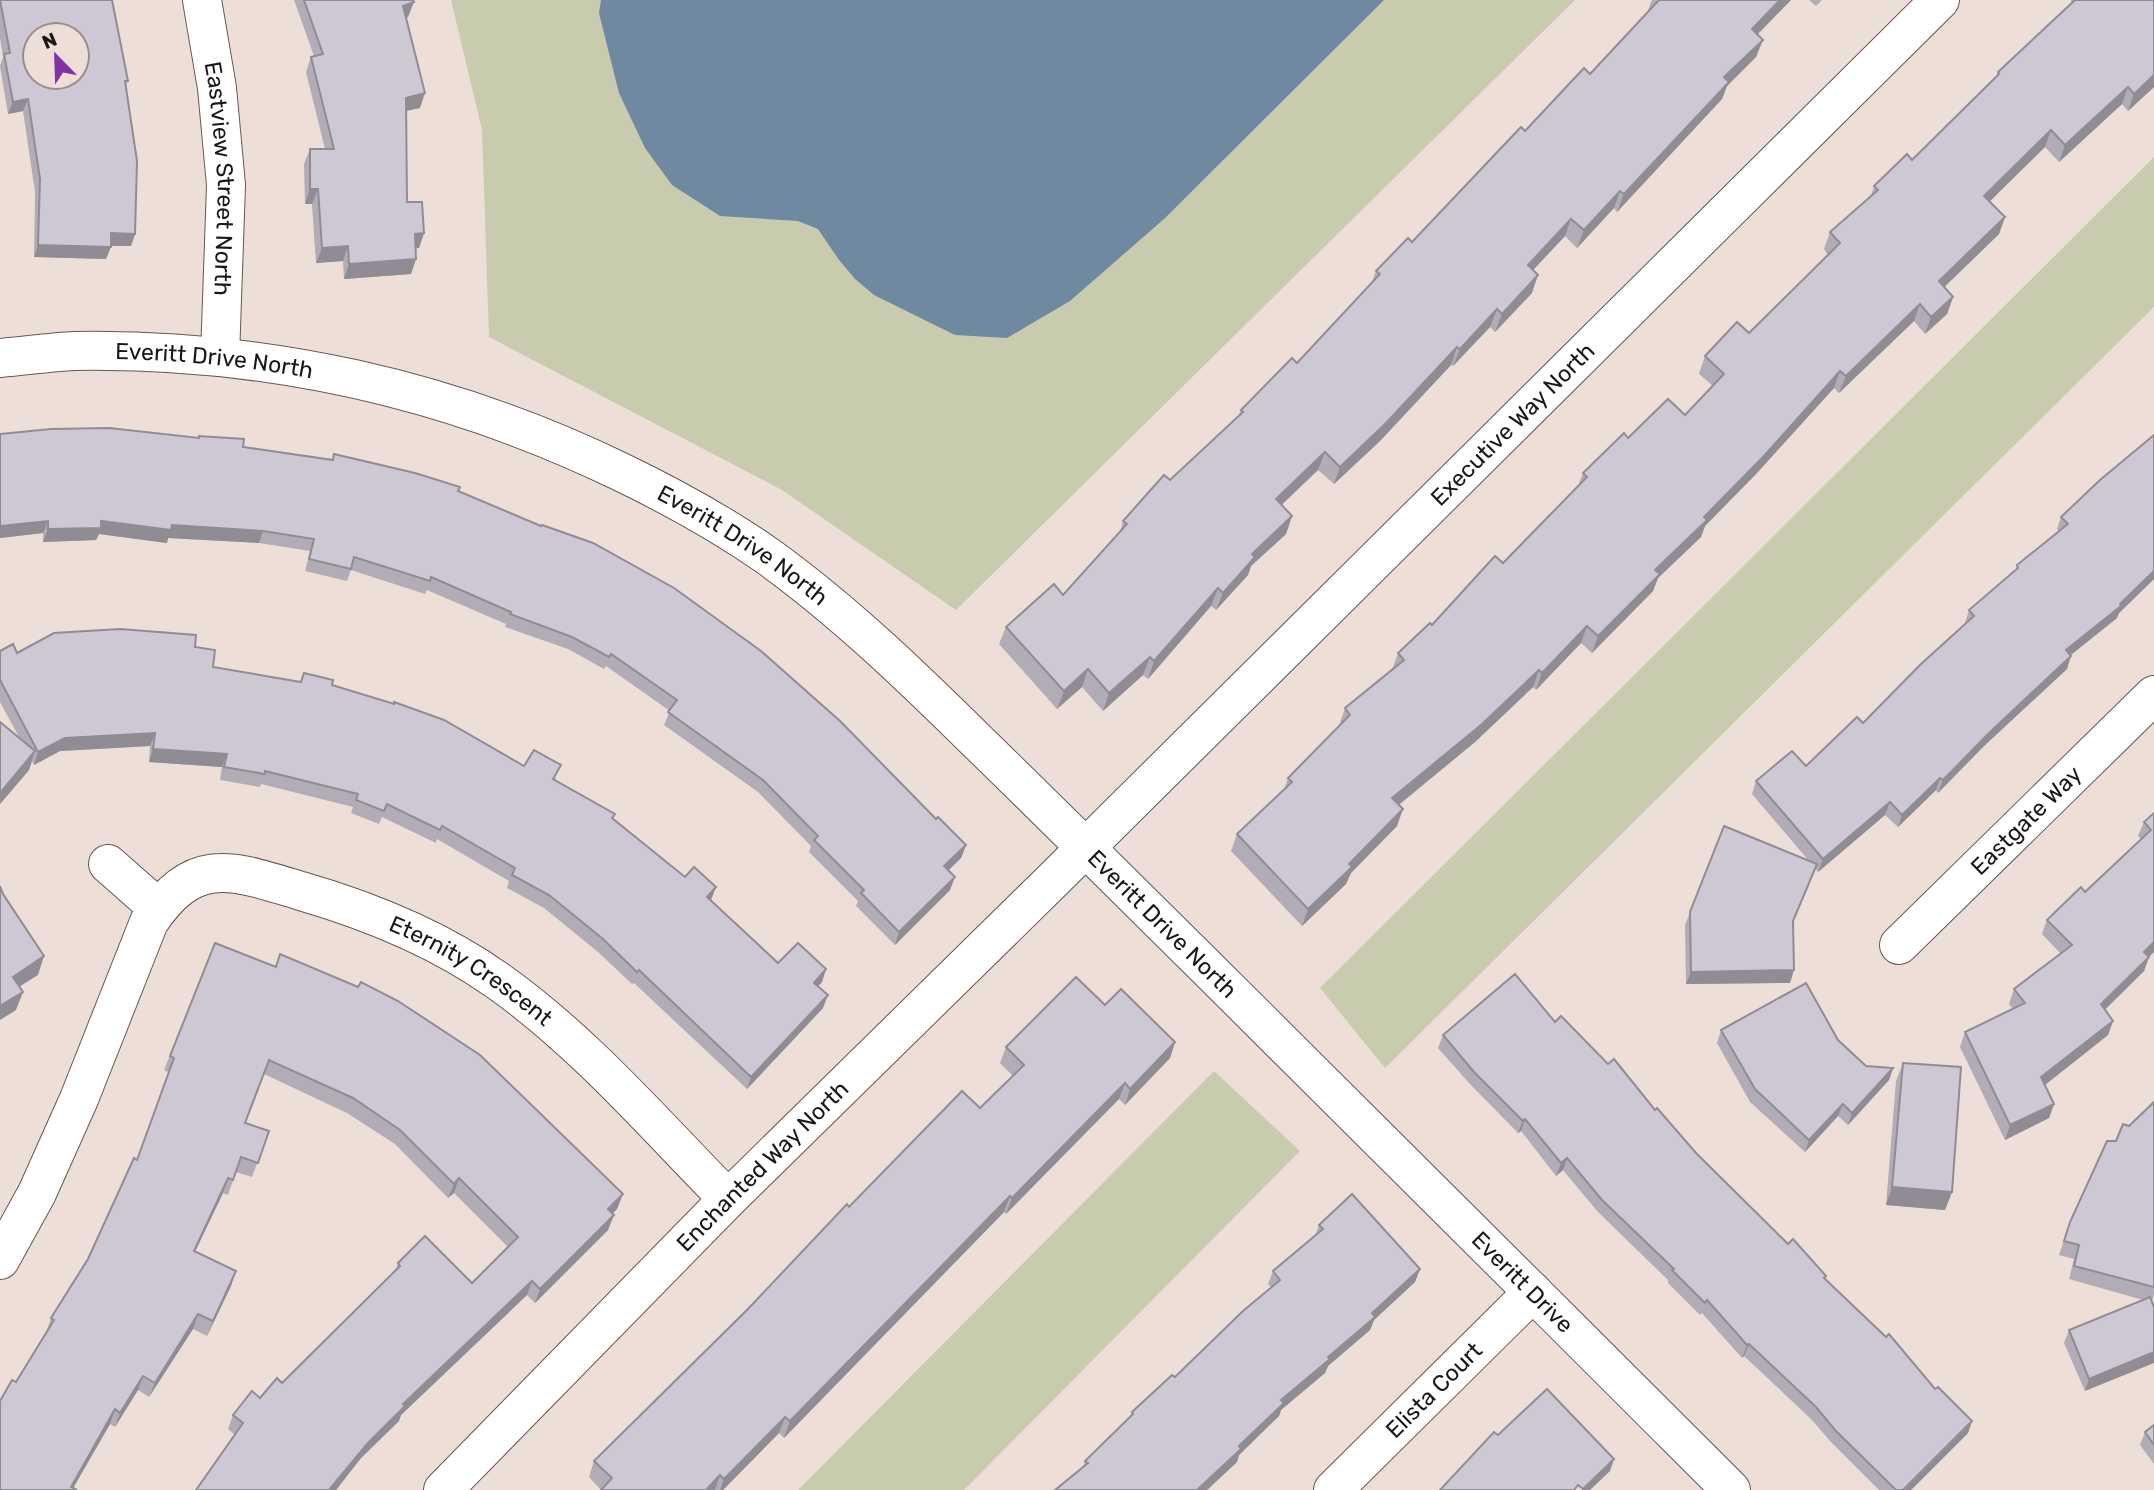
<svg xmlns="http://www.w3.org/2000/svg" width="2154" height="1490" font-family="Rubik,sans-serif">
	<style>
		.green { fill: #c8cbae }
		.water { fill: #6f89a1 }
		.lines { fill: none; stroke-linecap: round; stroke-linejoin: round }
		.minor-casing { stroke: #645852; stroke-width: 40 }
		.minor { stroke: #fff; stroke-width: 38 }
		.wall { fill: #b1acb6 }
		.shaded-wall { fill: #908c94 }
		.building { fill: #cec8d4; stroke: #908c94; stroke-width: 2; fill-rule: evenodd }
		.labels { text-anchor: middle; stroke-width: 5; stroke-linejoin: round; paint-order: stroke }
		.street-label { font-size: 23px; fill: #1c1715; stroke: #eddfd8 }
	</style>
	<rect width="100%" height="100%" fill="#eddfd8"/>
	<g class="green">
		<polygon points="451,0 1575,0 956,610 782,490 489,337 482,130"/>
		<polygon points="2154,157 2154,307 1385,1068 1320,988"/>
		<polygon points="1214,1071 1300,1151 964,1490 798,1490"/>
	</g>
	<polygon class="water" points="601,0 1384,0 1164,219 1070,301 1007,338 955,335 874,295 855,279 839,260 818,229 798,221 720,216 672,185 645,148 619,93 599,13"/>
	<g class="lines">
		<defs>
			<g id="minor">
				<path id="s1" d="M202,0L217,88L226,185L220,357"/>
				<path id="s2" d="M0,358C25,356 50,352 75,351C265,348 449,389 619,471C671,496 722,524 769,557C845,612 912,677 979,743C1054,816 1128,890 1202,963C1379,1139 1555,1314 1731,1490"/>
				<polyline points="108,864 158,908"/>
				<path id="s3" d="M1899,945L2154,695"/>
				<path id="s4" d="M0,1260L37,1193L79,1099L149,922C195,854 231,870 301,891C370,911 439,939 498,981C583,1041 655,1125 728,1199"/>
				<path id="s5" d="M443,1490L728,1199L1051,882L1940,0"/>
				<path id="s6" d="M1333,1490L1533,1292"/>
			</g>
		</defs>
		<use href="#minor" class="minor-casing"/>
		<use href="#minor" class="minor"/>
	</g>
	<g class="wall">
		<polygon points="0,0 128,81 125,87 135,234 131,246 111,246 106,259 34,257 35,192 23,111 8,114 0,66 3,57 0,38"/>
		<polygon points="294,0 413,0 408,17 406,18 420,108 406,111 407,202 424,233 419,248 416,248 416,259 411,274 344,279 343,261 316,263 312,204 305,204 304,164 310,149 325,149 306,72 311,57 314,56"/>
		<polygon points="1652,0 1791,0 1758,34 1756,57 1727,86 1722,99 1617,212 1614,208 1577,248 1565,236 1533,270 1532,293 1495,332 1490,327 1453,366 1451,365 1380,441 1334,484 1318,470 1281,505 1292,516 1286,534 1251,566 1248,575 1216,610 1211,606 1148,679 1143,675 1103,711 1082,687 1057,709 999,644 1006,627 1063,595 1120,532 1123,521 1170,480 1238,417 1241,410 1297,363 1372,282 1376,271 1412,242 1525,131 1590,74 1649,11 1648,10"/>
		<polygon points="1809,0 1822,0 1816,6"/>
		<polygon points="2071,0 2154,0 2154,87 2128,111 2122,104 2059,162 2045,147 1990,201 2005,217 1999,234 1944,287 1953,297 1947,314 1925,334 1914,321 1839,393 1834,388 1756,474 1705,526 1701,537 1658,578 1653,591 1592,653 1581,643 1536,690 1533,687 1475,742 1399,805 1397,826 1351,873 1346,884 1302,926 1231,851 1237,834 1284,790 1288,778 1339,726 1345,708 1392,670 1398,653 1432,625 1503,563 1578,486 1583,473 1628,438 1685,415 1713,386 1699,374 1705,356 1749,333 1828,255 1824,249 1830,232 1871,196 1874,186 1912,160 1996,77 1998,72 2071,4"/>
		<polygon points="0,434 198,438 199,436 243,447 332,459 334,454 458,491 936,819 966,845 961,858 948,870 950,890 895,945 856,906 858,901 809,852 811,846 758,792 664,725 670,711 606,666 604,669 568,649 505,627 506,624 427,590 425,594 351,570 347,581 305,571 310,551 259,543 168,538 167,543 99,534 96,540 43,542 43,533 0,538"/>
		<polygon points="2154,435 2154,579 2119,613 2117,618 2070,655 2067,669 1984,746 1938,793 1936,790 1898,827 1885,815 1818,872 1815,868 1793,922 1790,983 1686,984 1685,925 1690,912 1809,861 1752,794 1756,781 1806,766 1863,723 1965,624 1965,623 1969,610 2015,571 2017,565 2059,532 2057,529 2061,517"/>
		<polygon points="195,647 213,667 301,682 304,673 524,766 556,778 555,781 613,819 711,900 778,963 826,969 822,982 818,986 823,1008 747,1089 634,983 632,984 598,952 544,908 507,888 509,881 437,839 436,843 382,817 379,824 351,813 353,807 261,784 260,787 220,780 222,767 149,762 150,746 60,751 34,765 32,761 29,770 0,804 0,722 19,737 0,702 0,651 17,653"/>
		<polygon points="2154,813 2154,952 2149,956 2144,971 2105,1010 2113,1021 2108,1035 2045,1085 2054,1104 2049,1118 2005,1140 1960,1047 1965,1032 2013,1009 2009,1004 2014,989 2061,954 2042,934 2047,920 2085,892 2141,839 2138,836 2144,822"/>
		<polygon points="215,943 617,1209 612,1214 608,1230 535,1303 527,1295 401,1415 399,1421 361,1458 336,1490 196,1490 235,1435 228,1429 233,1415 282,1383 395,1271 398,1263 472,1283 508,1247 454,1193 448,1198 395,1144 347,1113 264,1074 245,1123 269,1131 252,1177 236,1172 228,1195 223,1193 195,1252 231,1286 207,1336 193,1329 149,1397 138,1390 115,1427 110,1424 73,1488 0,1490 16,1382 46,1333 51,1318 88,1259 137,1160 168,1072 164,1070"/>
		<polygon points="1105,1005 1175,1042 1170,1058 1125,1105 1119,1099 1006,1214 1004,1212 784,1438 779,1433 723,1490 601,1490 589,1477 594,1461 849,1207 980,1108 1013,1076 1000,1063 1006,1047"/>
		<polygon points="1555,1022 1608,1064 1788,1244 1826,1276 1825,1279 1935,1389 1972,1421 1968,1433 1911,1490 1879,1490 1831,1442 1811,1419 1744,1356 1742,1358 1702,1313 1700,1315 1668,1283 1668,1280 1598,1212 1563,1170 1556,1176 1521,1131 1518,1133 1470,1084 1438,1048 1443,1035"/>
		<polygon points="1721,1030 1838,1040 1866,1066 1893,1068 1889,1080 1848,1125 1838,1116 1805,1152 1750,1102 1717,1043"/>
		<polygon points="1903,1063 1952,1192 1945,1210 1886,1205 1896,1081"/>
		<polygon points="2154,1102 2154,1295 2152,1301 2085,1391 2064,1343 2069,1330 2143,1300 2069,1279 2074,1259 2059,1255 2070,1222 2116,1141"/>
		<polygon points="1319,1225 1420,1269 1415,1282 1374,1320 1370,1330 1328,1366 1325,1373 1281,1410 1279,1416 1239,1455 1237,1462 1207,1490 1055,1490 1083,1468 1085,1461 1130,1417 1132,1412 1175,1377 1271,1287 1268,1284 1273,1271 1315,1236"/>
		<polygon points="2154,1425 2154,1464 2140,1445 2145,1432"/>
	</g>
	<g class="shaded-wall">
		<polygon points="1780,0 1791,0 1745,47 1752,29"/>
		<polygon points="414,2 408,17 398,20 403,6"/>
		<polygon points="1763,40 1756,57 1727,86 1722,99 1617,212 1624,194 1724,77"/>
		<polygon points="2154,75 2154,87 2128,111 2134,94"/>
		<polygon points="2128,87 2122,104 2059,162 2065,145"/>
		<polygon points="425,93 420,108 401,112 406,98"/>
		<polygon points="28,99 23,111 8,114 13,102"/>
		<polygon points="2051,130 2045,147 1978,213 1984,196"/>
		<polygon points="310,189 318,189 312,204 305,204"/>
		<polygon points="1620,191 1614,208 1577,248 1584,230"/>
		<polygon points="2005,217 1999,234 1933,298 1939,281"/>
		<polygon points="1571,219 1565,236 1521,283 1528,265"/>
		<polygon points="111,233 135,234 131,246 106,246"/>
		<polygon points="424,233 419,248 410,249 415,234"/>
		<polygon points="38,245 111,247 106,259 34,257"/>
		<polygon points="348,246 343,261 316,263 322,248"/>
		<polygon points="416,259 411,274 344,279 349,264"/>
		<polygon points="1538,275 1532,293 1495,332 1502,314"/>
		<polygon points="1953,297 1947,314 1925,334 1931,317"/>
		<polygon points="1920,304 1914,321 1839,393 1846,376"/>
		<polygon points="1497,309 1490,327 1453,366 1460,349"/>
		<polygon points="1457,347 1451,365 1380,441 1334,484 1340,467"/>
		<polygon points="1840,371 1834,388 1756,474 1705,526 1701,537 1658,578 1653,591 1592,653 1598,636 1655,570 1704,517"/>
		<polygon points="1325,452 1318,470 1269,517 1276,499"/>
		<polygon points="1292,516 1286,534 1251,566 1248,575 1216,610 1223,593 1252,554"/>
		<polygon points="48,521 43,533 0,538 0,526"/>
		<polygon points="101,521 172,525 263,531 259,543 168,538 167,543 99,534 96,540 43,542 48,529"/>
		<polygon points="2154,571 2154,579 2119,613 2117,618 2061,663 2066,650 2120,604"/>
		<polygon points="1218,588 1211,606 1148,679 1154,661"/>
		<polygon points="1587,626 1581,643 1536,690 1542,673"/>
		<polygon points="2071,656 2067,669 1984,746 1938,793 1943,780 1989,733"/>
		<polygon points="1150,657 1143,675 1103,711 1109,693"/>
		<polygon points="1088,669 1082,687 1057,709 1064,691"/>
		<polygon points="1539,670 1533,687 1475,742 1386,815 1392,798"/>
		<polygon points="155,733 150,746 60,751 34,765 38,752 65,738"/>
		<polygon points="153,749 227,754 222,767 149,762"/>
		<polygon points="35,751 29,770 0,804 0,793"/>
		<polygon points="1940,778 1936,790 1898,827 1902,815"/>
		<polygon points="1890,802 1885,815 1818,872 1823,859"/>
		<polygon points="1403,809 1397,826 1351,873 1346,884 1302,926 1308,909 1349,864"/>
		<polygon points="966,845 961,858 940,879 944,866"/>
		<polygon points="955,877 950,890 895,945 899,932"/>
		<polygon points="716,887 711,900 707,897"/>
		<polygon points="2154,942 2154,952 2139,966 2144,952"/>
		<polygon points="44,956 38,975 6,995 13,977"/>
		<polygon points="2149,957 2144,971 2095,1019 2101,1004"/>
		<polygon points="826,969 822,982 809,996 814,983"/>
		<polygon points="1794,970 1790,983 1686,984 1691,972"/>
		<polygon points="23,992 16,1010 0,1020 0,1006"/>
		<polygon points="828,995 823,1008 747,1089 751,1077"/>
		<polygon points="2113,1021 2108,1035 2036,1092 2041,1077"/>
		<polygon points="1175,1042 1170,1058 1125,1105 1130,1089"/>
		<polygon points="1893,1068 1889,1080 1848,1125 1852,1113"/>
		<polygon points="1125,1083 1119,1099 1006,1214 1012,1198"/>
		<polygon points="1843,1104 1838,1116 1805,1152 1809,1140"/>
		<polygon points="2054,1104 2049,1118 2005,1140 2010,1125"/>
		<polygon points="1525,1119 1521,1131 1518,1133 1523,1121"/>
		<polygon points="1567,1158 1563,1170 1556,1176 1561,1163"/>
		<polygon points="228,1178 223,1193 188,1266 194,1251"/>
		<polygon points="459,1178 454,1193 448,1198 454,1184"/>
		<polygon points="1892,1187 1952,1192 1945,1210 1886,1205"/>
		<polygon points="623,1194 617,1209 602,1224 608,1209"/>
		<polygon points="1010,1196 1004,1212 784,1438 790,1421"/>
		<polygon points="614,1215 608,1230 535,1303 540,1289"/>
		<polygon points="1420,1269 1415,1282 1374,1320 1370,1330 1328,1366 1325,1373 1281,1410 1279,1416 1239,1455 1237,1462 1207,1490 1197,1490 1281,1400 1372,1313"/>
		<polygon points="236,1271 231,1286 207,1336 213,1321"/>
		<polygon points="532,1281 527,1295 401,1415 399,1421 361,1458 336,1490 329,1490 367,1444 403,1404"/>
		<polygon points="198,1314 193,1329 149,1397 155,1383"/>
		<polygon points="1749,1344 1744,1356 1742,1358 1747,1345"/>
		<polygon points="2154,1352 2154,1363 2085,1391 2089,1379"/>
		<polygon points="143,1376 138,1390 115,1427 120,1413"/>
		<polygon points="115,1409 110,1424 72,1490 71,1487"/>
		<polygon points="785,1417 779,1433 723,1490 720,1490 724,1479"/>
		<polygon points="1972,1421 1968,1433 1911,1490 1903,1490"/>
		<polygon points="1614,1459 1610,1471 1590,1490 1582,1490"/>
		<polygon points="720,1475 715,1490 706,1490"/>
	</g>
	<g class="building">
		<path d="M0,0H112L128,81H125L137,161L135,234L111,233V247L38,245L40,179L28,99L13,102L4,54L10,53ZM35,35H77V77H35Z"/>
		<polygon points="304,0 413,0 414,2 403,6 425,93 406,98 407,202 422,202 424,233 415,234 416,259 349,264 348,246 322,248 318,189 310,189 310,149 334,149 311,57 323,54"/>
		<polygon points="1659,0 1780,0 1752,29 1763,40 1724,77 1729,82 1624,194 1620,191 1584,230 1571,219 1528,265 1538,275 1502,314 1497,309 1460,349 1457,347 1386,423 1340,467 1325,452 1276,499 1292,516 1252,554 1255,557 1223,593 1218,588 1154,661 1150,657 1109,693 1088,669 1064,691 1006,627 1054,584 1063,595 1127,524 1123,521 1164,475 1170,480 1243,412 1241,410 1292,358 1297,363 1380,274 1376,271 1408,238 1412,242 1521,127 1525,131 1584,68 1590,74"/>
		<polygon points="2075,0 2154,0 2154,75 2134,94 2128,87 2065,145 2051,130 1984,196 2005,217 1939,281 1953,297 1931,317 1920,304 1846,376 1840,371 1763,457 1704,517 1707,520 1655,570 1660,574 1598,636 1587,626 1542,673 1539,670 1481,725 1392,798 1403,809 1349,864 1352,867 1308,909 1237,834 1292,782 1288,778 1350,715 1345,708 1404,660 1398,653 1430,623 1432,625 1495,556 1503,563 1587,477 1583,473 1624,433 1628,438 1668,399 1685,415 1724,374 1705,356 1737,322 1749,333 1840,243 1830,232 1878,190 1874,186 1907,154 1912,160 1999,74 1998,72"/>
		<polygon points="109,428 199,438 199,436 244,439 243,447 333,460 334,454 415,473 460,487 458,491 541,526 542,525 593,543 674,588 761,651 840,721 936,819 938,817 966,845 944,866 955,877 899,932 861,893 864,890 814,840 818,836 763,780 668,712 677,700 611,654 609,657 572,637 510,614 511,612 431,577 430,581 354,557 351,569 309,559 314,539 263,531 172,525 171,530 101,521 101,528 48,529 48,521 0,526 0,434 51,429"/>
		<polygon points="2154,435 2154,571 2120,604 2121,606 2066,650 2071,656 1989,733 1943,780 1940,778 1902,815 1890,802 1823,859 1756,781 1792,751 1806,766 1857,717 1863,723 1921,664 1974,616 1969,610 2018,568 2017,565 2068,524 2061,517 2100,480"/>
		<polygon points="120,629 196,635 195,647 215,650 213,667 301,682 304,673 333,680 332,685 394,704 394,702 444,720 524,766 534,750 561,765 553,779 615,814 612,818 685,877 694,867 716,887 707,897 778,963 798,943 826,969 814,983 828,995 751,1077 639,970 637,972 603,939 549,895 512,875 515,868 442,826 440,830 387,804 384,811 356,800 358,794 265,771 265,774 224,767 227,754 153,749 155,733 65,738 38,752 0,680 0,651 13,644 17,653 54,633"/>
		<polygon points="0,722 35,751 0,793"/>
		<polygon points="2154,813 2154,942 2144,952 2149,957 2101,1004 2113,1021 2041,1077 2054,1104 2010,1125 1965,1032 2025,1003 2014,989 2072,945 2047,920 2081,887 2085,892 2151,830 2144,822"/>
		<polygon points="1724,826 1817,864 1793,921 1794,970 1691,972 1690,912"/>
		<polygon points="0,886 3,894 44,956 13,977 23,992 0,1006"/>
		<polygon points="215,943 276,967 280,954 358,987 361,982 398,1001 480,1055 623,1194 608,1209 614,1215 540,1289 532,1281 403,1404 405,1406 367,1444 329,1490 196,1490 243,1423 233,1415 252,1391 260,1398 277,1378 282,1383 400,1266 398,1263 425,1236 472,1283 518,1237 459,1178 454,1184 400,1130 353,1098 269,1060 245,1123 269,1131 258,1163 241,1157 233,1180 228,1178 194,1251 236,1271 213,1321 198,1314 155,1383 143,1376 120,1413 115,1409 71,1487 77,1490 0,1490 0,1401 12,1380 16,1382 54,1320 51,1318 88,1259 134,1158 137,1160 174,1058 170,1056"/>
		<polygon points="1515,974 1555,1022 1561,1016 1608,1064 1614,1059 1655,1110 1657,1108 1696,1153 1788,1244 1793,1239 1826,1276 1824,1278 1886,1337 1889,1334 1935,1389 1938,1387 1972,1421 1903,1490 1896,1490 1835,1430 1816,1407 1749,1344 1747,1345 1707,1300 1705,1303 1672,1270 1674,1269 1602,1200 1567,1158 1561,1163 1525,1119 1523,1121 1474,1072 1443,1035"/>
		<polygon points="1076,977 1105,1005 1121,989 1175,1042 1130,1089 1125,1083 1012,1198 1010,1196 790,1421 785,1417 724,1479 720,1475 706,1490 601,1490 612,1478 594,1461 748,1309 847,1204 849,1207 962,1091 980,1108 1024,1065 1006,1047"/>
		<polygon points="1806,983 1838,1040 1866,1066 1893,1068 1852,1113 1843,1104 1809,1140 1755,1089 1721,1030"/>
		<polygon points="1903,1063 1961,1067 1952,1192 1892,1187"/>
		<polygon points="2154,1102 2154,1287 2074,1266 2079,1245 2064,1241 2070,1222 2107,1141 2116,1141 2123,1124 2129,1126"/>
		<polygon points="1352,1194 1420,1269 1372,1313 1375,1317 1328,1357 1330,1359 1281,1400 1284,1403 1239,1446 1241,1449 1197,1490 1055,1490 1088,1463 1085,1461 1133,1414 1132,1412 1172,1375 1175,1377 1243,1311 1280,1280 1273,1271 1323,1229 1319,1225"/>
		<polygon points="2150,1297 2154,1307 2154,1352 2089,1379 2069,1330"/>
		<polygon points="1547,1389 1614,1459 1583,1489 1578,1485 1574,1490 1440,1490 1494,1432 1498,1435"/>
		<polygon points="2154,1425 2154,1445 2145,1432"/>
	</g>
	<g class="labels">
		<g class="street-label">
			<text dy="8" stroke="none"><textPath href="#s1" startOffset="180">Eastview Street North</textPath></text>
			<text dy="8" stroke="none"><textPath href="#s2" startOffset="215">Everitt Drive North</textPath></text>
			<text dy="8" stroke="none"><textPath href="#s5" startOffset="1510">Executive Way North</textPath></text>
			<text dy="8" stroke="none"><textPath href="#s2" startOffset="782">Everitt Drive North</textPath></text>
			<text dy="8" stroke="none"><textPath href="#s3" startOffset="178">Eastgate Way</textPath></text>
			<text dy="8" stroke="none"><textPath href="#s2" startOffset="1349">Everitt Drive North</textPath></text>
			<text dy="8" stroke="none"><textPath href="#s4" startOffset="732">Eternity Crescent</textPath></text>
			<text dy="8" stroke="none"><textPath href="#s5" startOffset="455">Enchanted Way North</textPath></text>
			<text dy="8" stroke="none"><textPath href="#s2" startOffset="1857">Everitt Drive</textPath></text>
			<text dy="8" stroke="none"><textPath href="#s6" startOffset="142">Elista Court</textPath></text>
		</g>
	</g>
	<g transform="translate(56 56) rotate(337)"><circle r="33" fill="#eddfd8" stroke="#998f8a" stroke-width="2"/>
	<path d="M0-5L12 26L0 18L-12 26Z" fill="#8232a2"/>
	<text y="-10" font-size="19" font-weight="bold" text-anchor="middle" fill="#1c1715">N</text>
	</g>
</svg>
